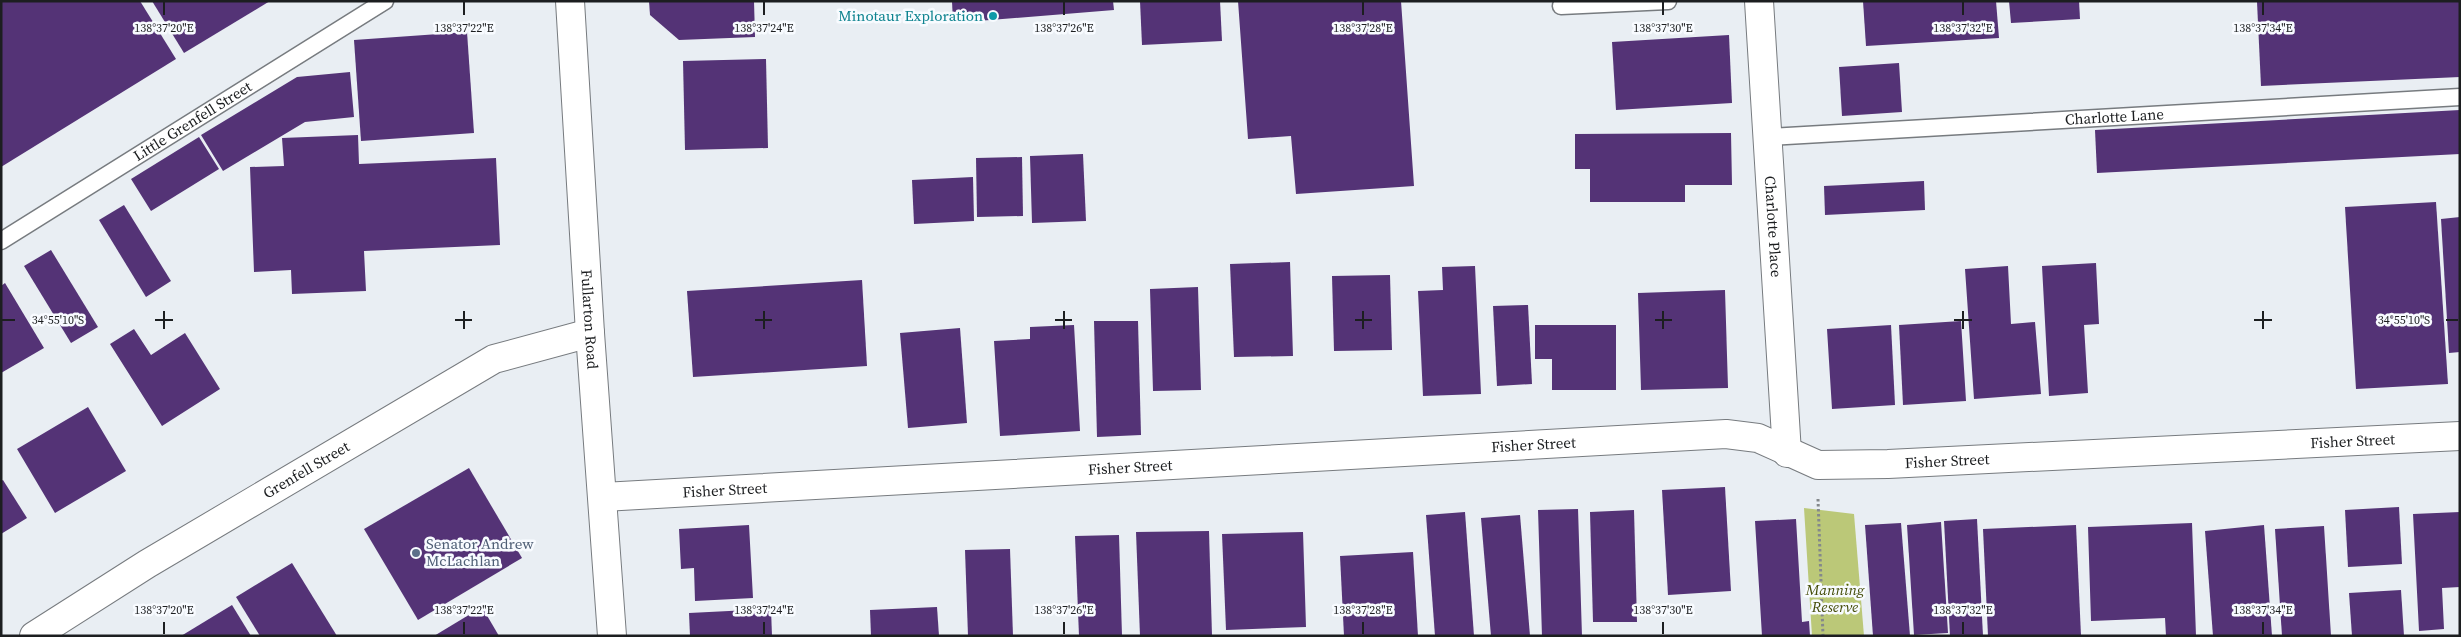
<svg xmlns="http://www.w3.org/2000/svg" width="2461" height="637" font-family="'Source Serif 4',serif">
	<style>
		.green { fill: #bbc878 }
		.building { fill: #543376 }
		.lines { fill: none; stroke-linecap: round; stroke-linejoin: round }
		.service-casing { stroke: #777b7f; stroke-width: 19 }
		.minor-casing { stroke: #777b7f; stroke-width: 30 }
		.secondary-casing { stroke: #777b7f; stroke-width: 30 }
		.path { stroke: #84888b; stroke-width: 3; stroke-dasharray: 2.5 2.5; stroke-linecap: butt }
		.service { stroke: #fff; stroke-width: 16 }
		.minor { stroke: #fff; stroke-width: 28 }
		.secondary { stroke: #fff; stroke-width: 28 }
		.ticks { fill: none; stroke: #1c1e20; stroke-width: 2 }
		.culture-dot { fill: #0f9aa8; stroke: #f8fbff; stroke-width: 2 }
		.service-dot { fill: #5c6f8a; stroke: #f8fbff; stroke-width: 2 }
		.labels { text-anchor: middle; stroke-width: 5; stroke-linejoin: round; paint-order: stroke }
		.culture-label { font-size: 15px; fill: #0d838f; stroke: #f8fbff; text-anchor: end }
		.street-label { font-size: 15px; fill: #1c1e20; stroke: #f8fbff }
		.service-label { font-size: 15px; fill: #4e5e75; stroke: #f8fbff; text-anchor: start }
		.park-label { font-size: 15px; font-style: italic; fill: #444c08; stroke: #f8fbff }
		.ticks-label { font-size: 12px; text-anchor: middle; fill: #1c1e20; stroke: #f8fbff; stroke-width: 5; stroke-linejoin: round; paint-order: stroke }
	</style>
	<rect width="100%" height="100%" fill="#e9eef3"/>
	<polygon class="green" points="1804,508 1854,514 1864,636 1812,636"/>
	<g class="building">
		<polygon points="1,1 140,1 176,59 1,167"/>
		<polygon points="152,1 270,1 184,53"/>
		<polygon points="649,1 754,1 755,37 679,40 650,15"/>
		<polygon points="952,1 1113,1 1114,10 953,23"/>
		<polygon points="1140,1 1220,1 1222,41 1142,45"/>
		<polygon points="1238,1 1401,1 1414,186 1296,194 1291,136 1248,139"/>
		<polygon points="1863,1 1996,1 1999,38 1866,46"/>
		<polygon points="2009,1 2079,1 2080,19 2011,23"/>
		<polygon points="2280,1 2460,1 2460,77 2261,86 2257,2"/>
		<polygon points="467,32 474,133 361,141 354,40"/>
		<polygon points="1729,35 1732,103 1616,110 1612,42"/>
		<polygon points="766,59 768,148 685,150 683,61"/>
		<polygon points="1899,63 1902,112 1842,116 1839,67"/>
		<polygon points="350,72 354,117 305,122 223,171 201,135 297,77"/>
		<polygon points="2460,110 2460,154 2097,173 2095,130"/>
		<polygon points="1731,133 1732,185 1685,185 1685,202 1590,202 1590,169 1575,169 1575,134"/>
		<polygon points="358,135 359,164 496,158 500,245 364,251 366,291 292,294 291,270 254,272 250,167 284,166 282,138"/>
		<polygon points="199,137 219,169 151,211 131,179"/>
		<polygon points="1083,154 1086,221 1032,223 1030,156"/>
		<polygon points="1022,157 1023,216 977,217 976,158"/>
		<polygon points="973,177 974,221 914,224 912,180"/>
		<polygon points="1924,181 1925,210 1825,215 1824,186"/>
		<polygon points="2436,202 2448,384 2356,389 2345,207"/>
		<polygon points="124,205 171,281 146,297 99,220"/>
		<polygon points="2460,217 2460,352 2449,353 2441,219"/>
		<polygon points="51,250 98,327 71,343 24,266"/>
		<polygon points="1290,262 1293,356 1234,357 1230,264"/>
		<polygon points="2096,263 2099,324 2084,325 2088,393 2049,396 2042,266"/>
		<polygon points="1475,266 1481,394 1423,396 1418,291 1443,290 1442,267"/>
		<polygon points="2008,266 2011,324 2035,322 2041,394 1974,399 1965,269"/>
		<polygon points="1390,275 1392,350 1334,351 1332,276"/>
		<polygon points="862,280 867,366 693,377 687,291"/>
		<polygon points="5,283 44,348 1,373 1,286"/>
		<polygon points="1198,287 1201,390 1153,391 1150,289"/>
		<polygon points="1725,290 1728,388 1641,390 1638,293"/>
		<polygon points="1528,305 1532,384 1497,386 1493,306"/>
		<polygon points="1094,321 1138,321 1141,435 1097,437"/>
		<polygon points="1961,321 1966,401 1903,405 1899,325"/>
		<polygon points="1074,325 1080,431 1000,436 994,341 1030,339 1030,327"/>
		<polygon points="1535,325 1616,325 1616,390 1552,390 1552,359 1535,359"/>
		<polygon points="1891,325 1895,405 1832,409 1827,329"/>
		<polygon points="960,328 967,423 908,428 900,333"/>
		<polygon points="134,329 151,355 185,333 220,389 162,426 110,344"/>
		<polygon points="88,407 126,471 55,513 17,449"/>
		<polygon points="469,468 522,558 418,620 364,529"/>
		<polygon points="3,480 27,518 1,534 1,481"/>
		<polygon points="1725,487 1731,591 1668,595 1662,490"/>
		<polygon points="2399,507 2402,564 2348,567 2345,510"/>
		<polygon points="1578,509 1582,636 1542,636 1538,510"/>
		<polygon points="1634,510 1637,622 1593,622 1590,512"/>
		<polygon points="1465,512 1474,636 1435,636 1426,515"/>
		<polygon points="2460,512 2460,587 2442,588 2444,629 2419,631 2413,514"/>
		<polygon points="1520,515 1530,636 1491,636 1481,518"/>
		<polygon points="1796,519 1802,622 1809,621 1810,636 1762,636 1755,521"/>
		<polygon points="1977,519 1983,636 1950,636 1944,521"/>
		<polygon points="1941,522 1948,633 1914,635 1907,525"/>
		<polygon points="1901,523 1910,636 1873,636 1865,525"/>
		<polygon points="2192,523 2196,636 2166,636 2165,618 2091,621 2088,527"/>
		<polygon points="749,525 753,598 695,601 694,568 681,569 679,529"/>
		<polygon points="2076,525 2081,636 1988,636 1983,529"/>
		<polygon points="2264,525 2272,636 2213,636 2205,531"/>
		<polygon points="2324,526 2331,636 2282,636 2275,529"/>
		<polygon points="1209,531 1212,636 1140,636 1136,532"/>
		<polygon points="1303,532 1306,627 1226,630 1222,534"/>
		<polygon points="1119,535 1122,636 1079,636 1075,536"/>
		<polygon points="1010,549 1013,636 968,636 965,550"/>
		<polygon points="1413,552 1418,636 1344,636 1340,556"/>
		<polygon points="292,563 337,636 260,636 236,597"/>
		<polygon points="2401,590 2404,636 2352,636 2349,593"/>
		<polygon points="232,605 251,636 181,636"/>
		<polygon points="482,607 499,636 434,636"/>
		<polygon points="937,607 939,636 871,636 870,610"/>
		<polygon points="771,609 772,636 690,636 689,613"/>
	</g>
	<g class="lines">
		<defs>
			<g id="service">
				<polyline points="1561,6 1668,1"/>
				<path id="s1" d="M1769,137L2460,97"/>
				<path id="s2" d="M1,241L385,1"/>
			</g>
			<g id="minor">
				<path id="s3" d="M1759,1L1787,453"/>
				<path id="s4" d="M603,497L1726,434L1758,438L1818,465L1888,464L2460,436"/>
				<path id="s5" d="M34,636L147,564L494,359L590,333"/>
			</g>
			<g id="secondary">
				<path id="s6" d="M570,1L590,333L612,636"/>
			</g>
		</defs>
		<use href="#service" class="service-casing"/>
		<use href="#minor" class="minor-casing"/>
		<use href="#secondary" class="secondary-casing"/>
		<polyline class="path" points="1818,499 1823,636"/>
		<use href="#service" class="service"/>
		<use href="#minor" class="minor"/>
		<use href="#secondary" class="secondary"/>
	</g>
	<path class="ticks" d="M164,2V15M464,2V15M764,2V15M1064,2V15M1363,2V15M1663,2V15M1963,2V15M2263,2V15M164,311V329M464,311V329M764,311V329M1064,311V329M1363,311V329M1663,311V329M1963,311V329M2263,311V329M2,320H15M155,320H173M455,320H472M755,320H772M1055,320H1072M1355,320H1372M1655,320H1672M1954,320H1972M2254,320H2272M2446,320H2458M164,622V634M464,622V634M764,622V634M1064,622V634M1363,622V634M1663,622V634M1963,622V634M2263,622V634"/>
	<circle class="culture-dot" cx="993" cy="16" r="5"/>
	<circle class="service-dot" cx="416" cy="553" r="5"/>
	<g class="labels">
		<g class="culture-label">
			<text x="983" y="21">Minotaur Exploration</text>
		</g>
		<g class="street-label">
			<text dy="5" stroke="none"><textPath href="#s1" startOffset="346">Charlotte Lane</textPath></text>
			<text dy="5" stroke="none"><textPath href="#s2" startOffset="226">Little Grenfell Street</textPath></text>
			<text dy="5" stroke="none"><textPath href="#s3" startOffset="226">Charlotte Place</textPath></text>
			<text dy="5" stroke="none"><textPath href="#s6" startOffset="319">Fullarton Road</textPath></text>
			<text dy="5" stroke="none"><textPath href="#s4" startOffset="1758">Fisher Street</textPath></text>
			<text dy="5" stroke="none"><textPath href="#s4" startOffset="932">Fisher Street</textPath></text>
			<text dy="5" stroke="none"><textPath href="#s4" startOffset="1352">Fisher Street</textPath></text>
			<text dy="5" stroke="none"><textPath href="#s4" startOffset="528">Fisher Street</textPath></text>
			<text dy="5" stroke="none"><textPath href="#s5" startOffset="319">Grenfell Street</textPath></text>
			<text dy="5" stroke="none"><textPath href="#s4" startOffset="122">Fisher Street</textPath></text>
		</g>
		<g class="service-label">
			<text x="426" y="549">Senator Andrew<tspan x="426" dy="17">McLachlan</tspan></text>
		</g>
		<g class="park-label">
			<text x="1835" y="595">Manning<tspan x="1835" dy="17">Reserve</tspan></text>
		</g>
	</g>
	<g class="ticks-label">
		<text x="164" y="32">138°37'20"E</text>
		<text x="464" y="32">138°37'22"E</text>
		<text x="764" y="32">138°37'24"E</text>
		<text x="1064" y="32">138°37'26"E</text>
		<text x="1363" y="32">138°37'28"E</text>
		<text x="1663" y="32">138°37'30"E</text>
		<text x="1963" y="32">138°37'32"E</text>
		<text x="2263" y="32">138°37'34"E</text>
		<text x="58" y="324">34°55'10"S</text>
		<text x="2404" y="324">34°55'10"S</text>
		<text x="164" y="614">138°37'20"E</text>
		<text x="464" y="614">138°37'22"E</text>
		<text x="764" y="614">138°37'24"E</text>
		<text x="1064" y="614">138°37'26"E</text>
		<text x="1363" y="614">138°37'28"E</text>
		<text x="1663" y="614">138°37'30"E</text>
		<text x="1963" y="614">138°37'32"E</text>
		<text x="2263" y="614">138°37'34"E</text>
	</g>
	<rect width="2461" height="637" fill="none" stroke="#1c1e20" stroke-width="5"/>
</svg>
